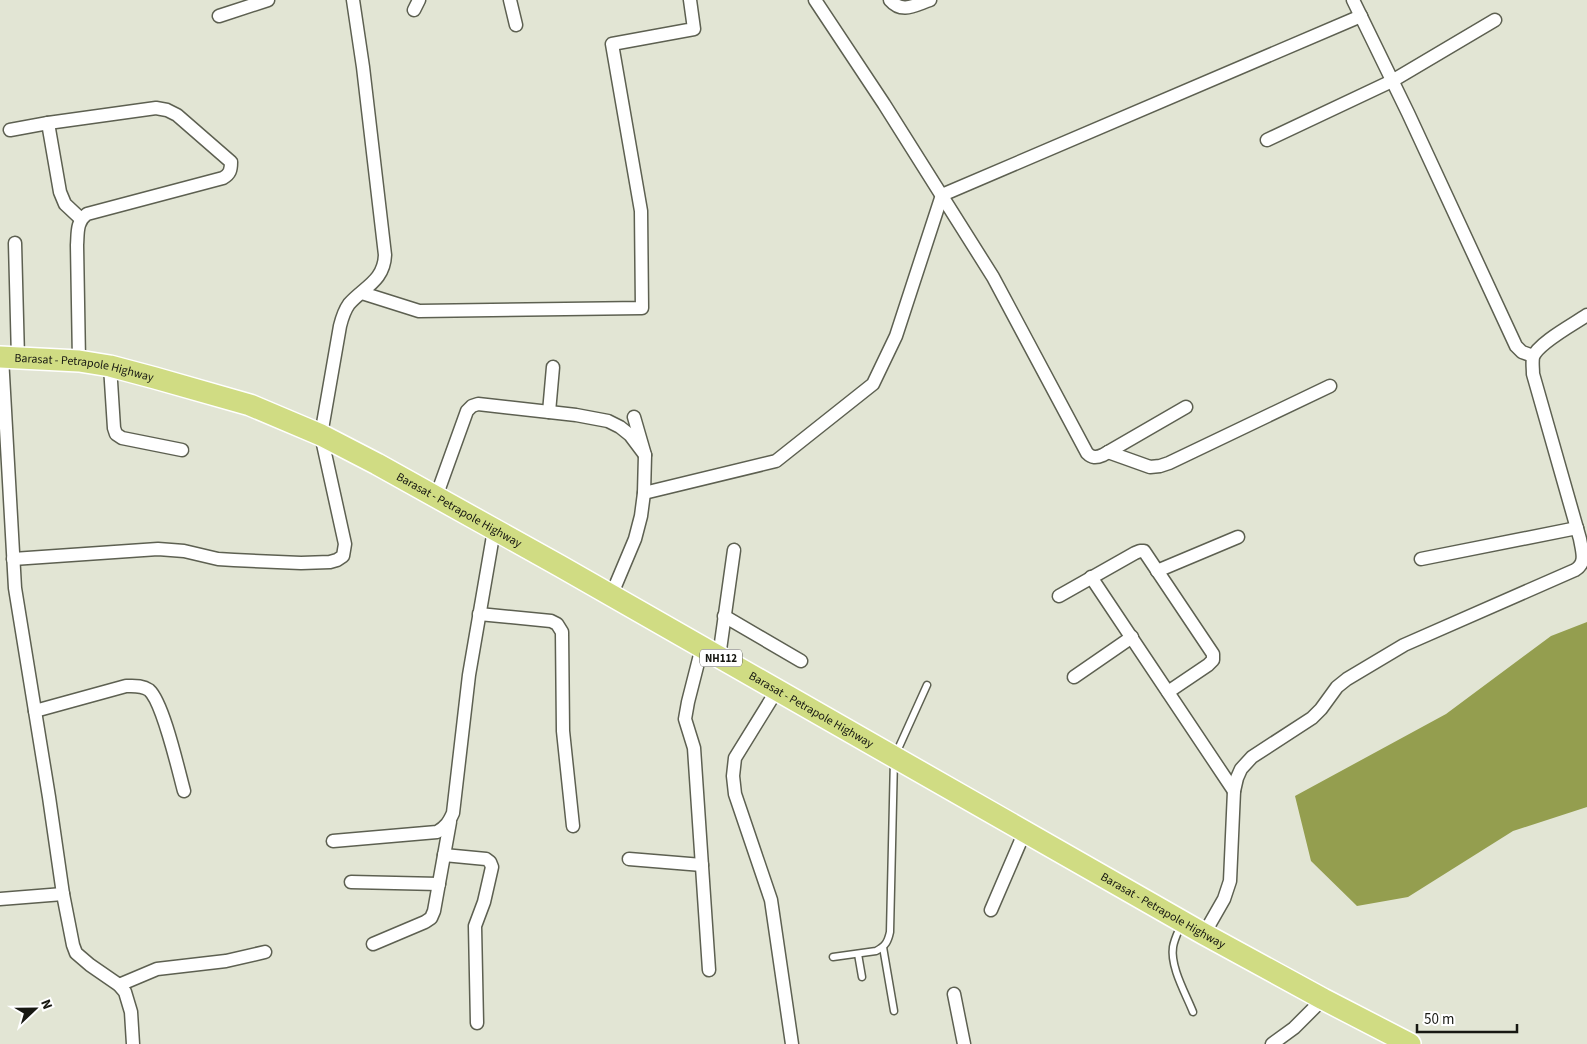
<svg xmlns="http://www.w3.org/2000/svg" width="1587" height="1044" font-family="'Source Sans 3',sans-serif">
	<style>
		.water { fill: #949e4f }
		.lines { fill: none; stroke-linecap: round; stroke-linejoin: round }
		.service-casing { stroke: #5d6051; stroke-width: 9 }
		.minor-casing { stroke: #5d6051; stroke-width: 15 }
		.trunk-casing { stroke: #fff; stroke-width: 24 }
		.service { stroke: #fff; stroke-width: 6 }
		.minor { stroke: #fff; stroke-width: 12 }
		.trunk { stroke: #d0dc83; stroke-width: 21 }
		.labels { text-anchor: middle; stroke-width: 4.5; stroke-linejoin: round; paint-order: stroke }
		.shield { fill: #fff; stroke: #5d5d59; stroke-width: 1 }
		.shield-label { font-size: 11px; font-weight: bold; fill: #171812 }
		.street-label { font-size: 12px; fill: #171812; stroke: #fff }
	</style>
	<rect width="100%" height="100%" fill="#e2e5d4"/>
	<polygon class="water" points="1587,622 1587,807 1513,831 1408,897 1357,906 1311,861 1295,796 1446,714 1551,636"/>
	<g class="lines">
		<defs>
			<g id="service">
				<path d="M1181,925C1178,932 1174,940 1173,947C1170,967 1186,994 1193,1012"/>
				<polyline points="883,947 894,1011"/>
				<polyline points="858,954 862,977"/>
				<path d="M833,957L876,951C886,946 888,941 890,932L894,758L927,685"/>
			</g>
			<g id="minor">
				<polyline points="510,0 516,25"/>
				<path d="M815,0L884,104L993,277L1087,453C1092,458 1096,458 1103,455L1186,407"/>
				<path d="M890,0C902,14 915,5 930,0"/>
				<polyline points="1353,0 1408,113 1516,346 1522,352 1533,356"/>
				<polyline points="414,10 419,0"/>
				<polyline points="219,16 268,0"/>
				<polyline points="48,123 60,192 65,204 81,219"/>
				<path d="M10,130L48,123L156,108L167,110L177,115L231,162C231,170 230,174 223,178L87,214C76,222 78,233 77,245L79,361"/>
				<polyline points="1267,140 1392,81 1495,20"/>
				<polyline points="15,243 18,358"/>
				<polyline points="362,293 419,311 642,308 641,211 612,44 694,29 690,0"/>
				<polyline points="2,357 15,588 49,797 63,894 73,945 76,953 90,965 119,985 125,992 131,1012 133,1044"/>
				<polyline points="110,366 114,428 116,434 122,438 182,450"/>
				<polyline points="549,412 553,367"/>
				<polyline points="1108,452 1150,467 1160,466 1169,463 1330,386"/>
				<polyline points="644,493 776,461 873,384 896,336 942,195 1361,16"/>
				<polyline points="436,497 467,411 472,406 478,404 576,415 608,421 620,427 630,435 645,455"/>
				<path d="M13,559L158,549L184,551L218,559L234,560L301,563L330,562L337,560L343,556L345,544L321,435L340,326C342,318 344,311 349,304C364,287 384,281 385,255L363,67L353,0"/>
				<polyline points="1421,559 1577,528"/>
				<polyline points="1157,571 1238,537"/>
				<polyline points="1091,577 1234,791"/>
				<polyline points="611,596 635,539 641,516 644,493 645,455 634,417"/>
				<polyline points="1059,596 1135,553 1140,551 1144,551 1213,654 1213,660 1208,665 1168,692"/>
				<polyline points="479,614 551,621 557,624 562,632 563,731 573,826"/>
				<polyline points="724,616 801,661"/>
				<polyline points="702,647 688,702 685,719 694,748 709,970"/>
				<polyline points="719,657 734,550"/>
				<polyline points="1074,677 1132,637"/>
				<polyline points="777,690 735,758 733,776 735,794 771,900 792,1044"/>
				<path d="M35,711L126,686C134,686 142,685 149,690C163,702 178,769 184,791"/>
				<path d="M333,841L437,832C446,827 449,822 453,813L469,675L494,530"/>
				<polyline points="444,855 486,859 490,862 492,867 484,902 475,926 477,1023"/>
				<polyline points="629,859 702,865"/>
				<polyline points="351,882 439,884"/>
				<polyline points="0,899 63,894"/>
				<polyline points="991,910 1025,831"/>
				<path d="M1204,934L1224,899L1230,881L1234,791L1237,778L1241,769L1252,757L1312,718L1321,709L1337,687L1347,679L1404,645L1575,570C1587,563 1582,551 1580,539L1533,374C1533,368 1532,363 1533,357C1538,343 1574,324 1587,315"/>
				<polyline points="373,944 425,922 431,918 434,911 450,822"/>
				<polyline points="119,985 157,969 226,961 265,952"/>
				<polyline points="954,994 964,1044"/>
				<polyline points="1272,1044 1294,1028 1323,999"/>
			</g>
			<g id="trunk">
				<path id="s1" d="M0,357L79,361L110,366L155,378L250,405L321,435L377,464L560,566L1204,934L1323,999L1410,1044"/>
			</g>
		</defs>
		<use href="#service" class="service-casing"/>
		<use href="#minor" class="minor-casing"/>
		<use href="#trunk" class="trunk-casing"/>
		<use href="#service" class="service"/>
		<use href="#minor" class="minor"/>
		<use href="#trunk" class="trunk"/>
	</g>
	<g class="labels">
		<rect class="shield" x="700" y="649.5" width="42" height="17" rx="4"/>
		<g class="shield-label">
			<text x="721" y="662">NH112</text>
		</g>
		<g class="street-label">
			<text dy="4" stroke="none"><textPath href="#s1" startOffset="85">Barasat - Petrapole Highway</textPath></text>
			<text dy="4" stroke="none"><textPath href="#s1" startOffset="490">Barasat - Petrapole Highway</textPath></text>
			<text dy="4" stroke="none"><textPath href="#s1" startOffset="895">Barasat - Petrapole Highway</textPath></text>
			<text dy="4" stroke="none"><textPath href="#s1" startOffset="1300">Barasat - Petrapole Highway</textPath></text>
		</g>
	</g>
	<g transform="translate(35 1009) rotate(68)" stroke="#ffffff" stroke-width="4" paint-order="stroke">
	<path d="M0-4L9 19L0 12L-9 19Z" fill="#171812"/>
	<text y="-8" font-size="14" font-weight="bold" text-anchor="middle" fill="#171812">N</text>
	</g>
	<path d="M1417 1024v8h100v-8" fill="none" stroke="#171812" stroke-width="2.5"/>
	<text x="1424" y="1024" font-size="15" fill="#171812" stroke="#ffffff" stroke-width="4" paint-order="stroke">50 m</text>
</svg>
